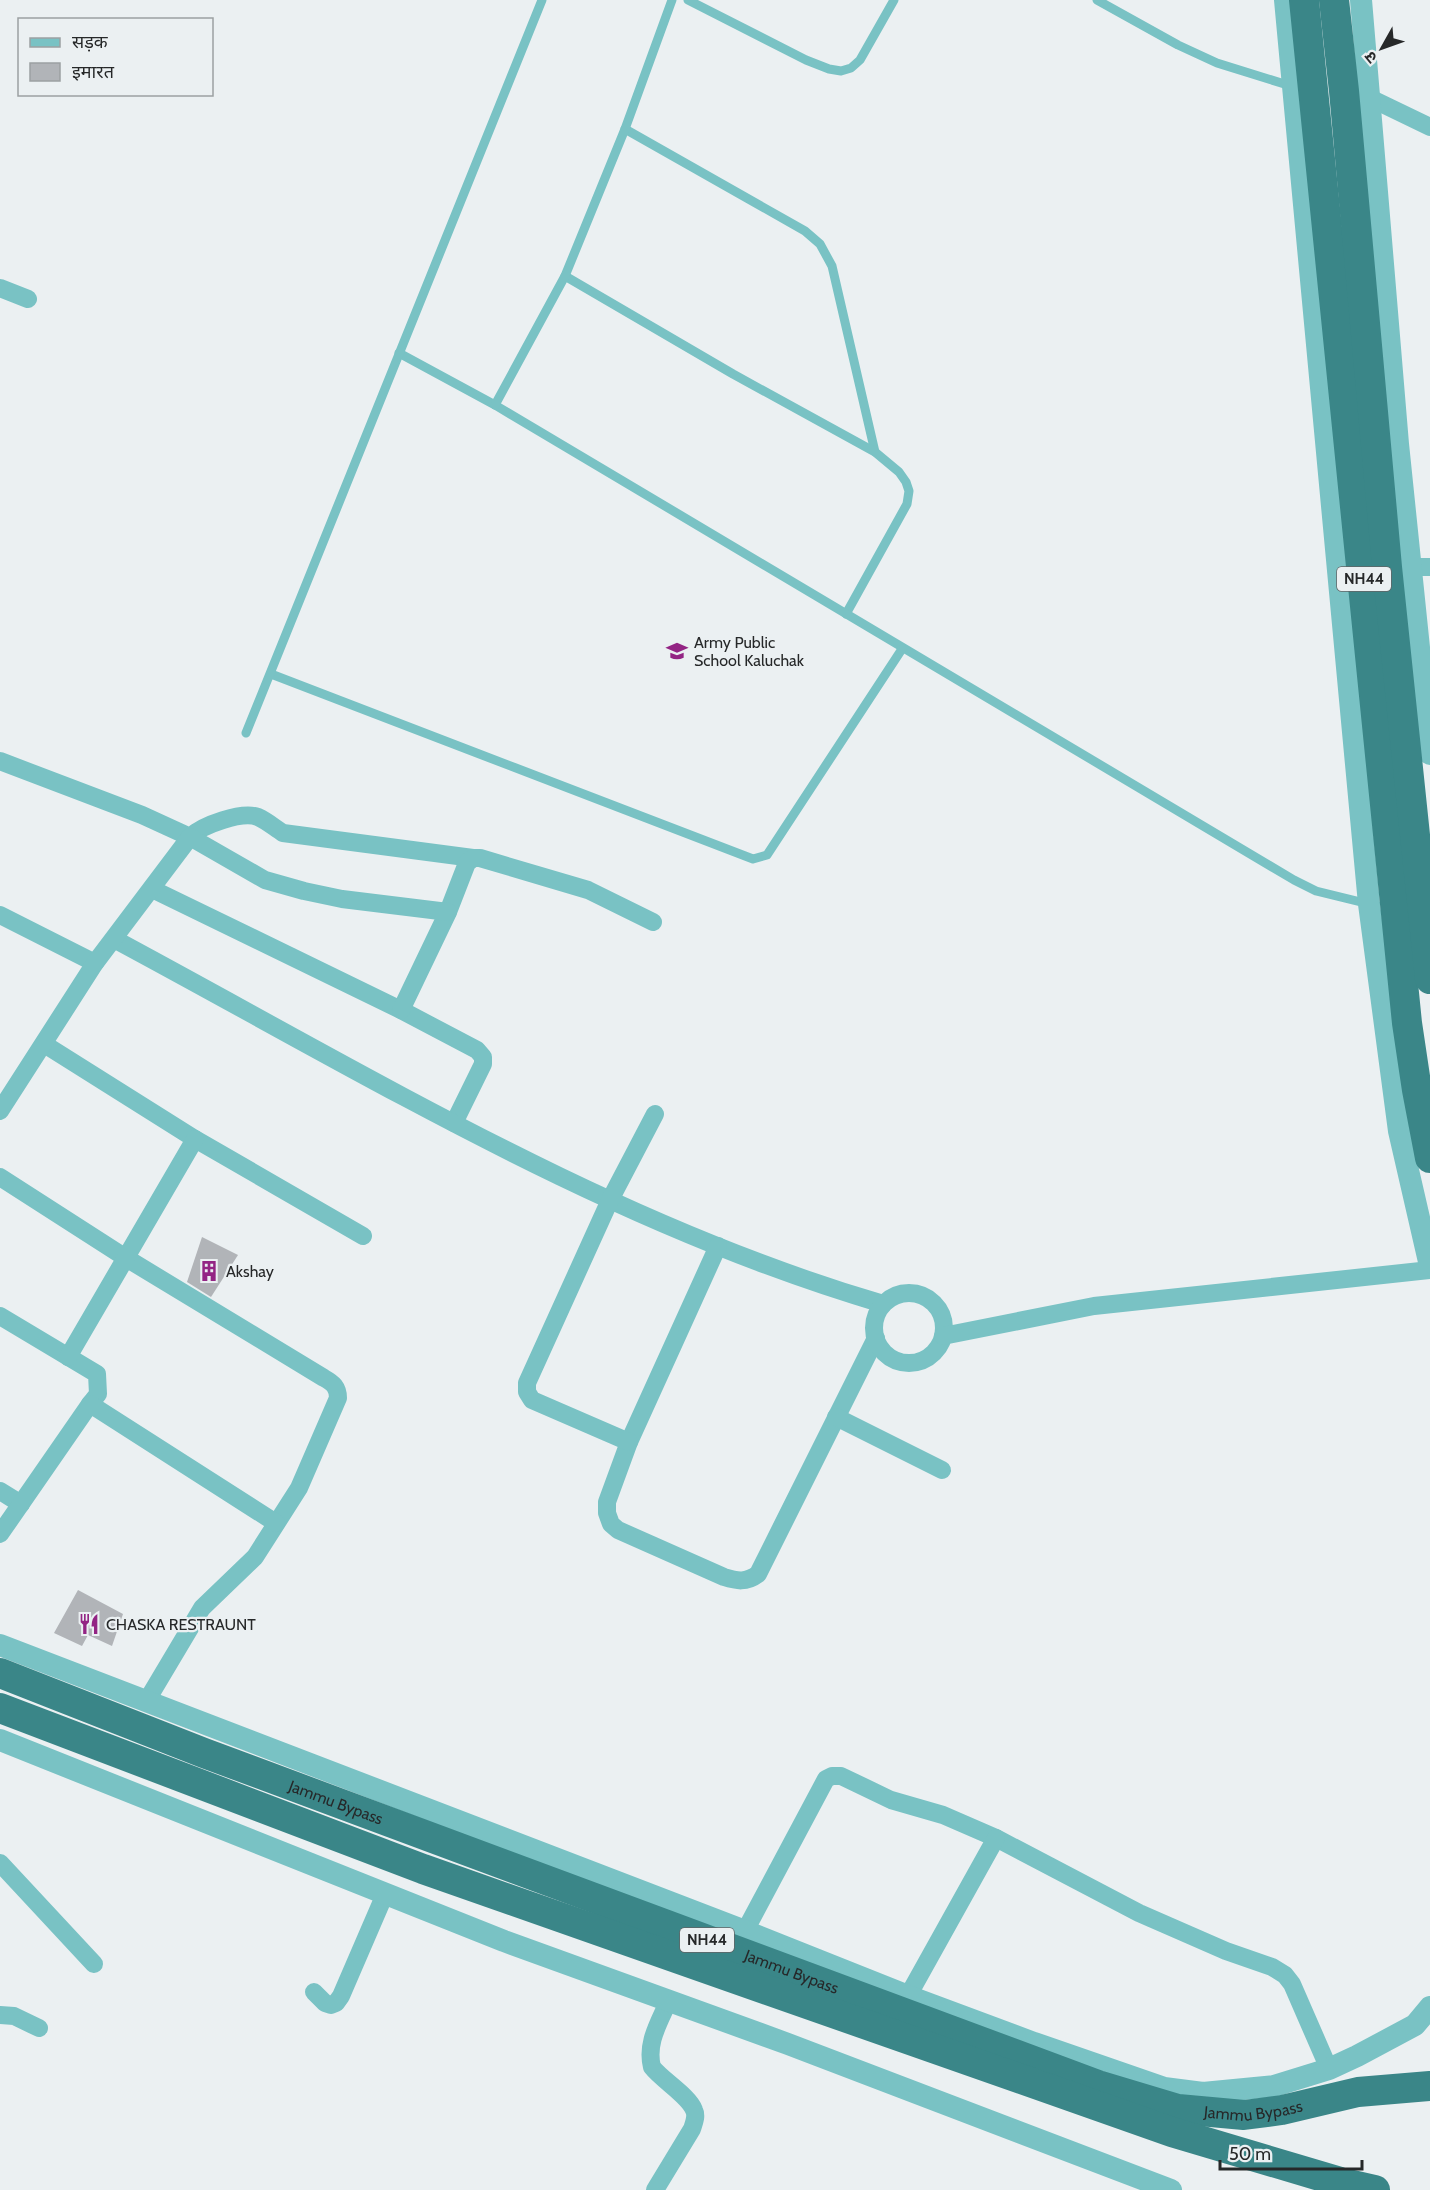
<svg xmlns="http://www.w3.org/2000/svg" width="1430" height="2190" font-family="Cabin,'Noto Sans Devanagari',sans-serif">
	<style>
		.building { fill: #b1b4b8 }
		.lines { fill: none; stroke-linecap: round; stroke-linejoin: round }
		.service { stroke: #79c2c4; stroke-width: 9 }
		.minor { stroke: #79c2c4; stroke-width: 18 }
		.tertiary { stroke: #79c2c4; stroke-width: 22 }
		.trunk { stroke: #3a8688; stroke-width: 30 }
		.labels { text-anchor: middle; stroke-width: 4.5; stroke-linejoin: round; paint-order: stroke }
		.shield { fill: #ebf0f2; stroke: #616465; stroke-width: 1.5 }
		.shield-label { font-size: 15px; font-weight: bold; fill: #262829 }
		.poi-label { font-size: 16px; fill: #262829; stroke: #ebf0f2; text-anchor: start }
		.street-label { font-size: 16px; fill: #262829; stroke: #ebf0f2 }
	</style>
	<rect width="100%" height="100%" fill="#ebf0f2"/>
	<g class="building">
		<polygon points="202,1237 238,1255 211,1297 187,1282"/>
		<polygon points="78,1590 123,1614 112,1646 88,1635 82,1646 54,1633"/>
	</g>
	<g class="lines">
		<g class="service">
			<polyline points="688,0 806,60 829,69 841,71 851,68 860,60 894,0"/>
			<polyline points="1097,0 1178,45 1217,63 1291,86"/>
			<polyline points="625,129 805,231 820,244 832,266 875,452"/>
			<polyline points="565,276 733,374 875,452 899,472 906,482 909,491 907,504 846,614"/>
			<polyline points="399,353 495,405 1294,880 1316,891 1369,904"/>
			<polyline points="495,405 565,276 625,129 672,0"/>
			<polyline points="271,674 753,859 767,855 902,649"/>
			<polyline points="246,733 542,0"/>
		</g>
		<g class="minor">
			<polyline points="1370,98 1430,127"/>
			<polyline points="0,288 28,299"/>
			<polyline points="1412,567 1430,567"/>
			<path d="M0,761L142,815L190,837C202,825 242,811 258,817C267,821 275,828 283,833L473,858"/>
			<polyline points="152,889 401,1010 477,1050 483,1057 483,1064 454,1123"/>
			<polyline points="0,915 95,963"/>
			<path d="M114,939C364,1073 610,1224 883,1304"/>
			<polyline points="401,1010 448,912 467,863 473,858 480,858 588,890 653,922"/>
			<polyline points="44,1044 195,1139 363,1236"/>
			<polyline points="0,1111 95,963 190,837 265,880 304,891 342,899 448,912"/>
			<path d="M0,1177L126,1258L324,1378C333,1383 338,1387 338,1398L299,1488L255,1557L202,1608L146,1702"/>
			<path d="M718,1246L629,1442L607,1502V1513L611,1524L618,1530L724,1577C737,1581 746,1583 758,1574L876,1338"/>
			<circle cx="909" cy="1328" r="35"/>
			<polyline points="0,1316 97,1374 98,1394 90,1404"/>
			<polyline points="943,1336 1094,1306 1430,1270"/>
			<polyline points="68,1357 195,1139"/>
			<polyline points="836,1417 942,1470"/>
			<polyline points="629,1442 532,1400 527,1392 527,1383 610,1200 655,1114"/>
			<polyline points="0,1491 21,1504"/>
			<polyline points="0,1534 90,1404 276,1523"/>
			<polyline points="0,1863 94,1964"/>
			<polyline points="745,1931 826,1779 832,1776 841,1776 891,1800 943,1815 996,1838 1139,1913 1226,1951 1272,1967 1285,1975 1292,1984 1329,2069"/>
			<polyline points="314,1992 325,2003 331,2005 336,2003 341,1996 385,1894"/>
			<polyline points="908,1996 996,1838"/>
			<polyline points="0,2015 14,2016 39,2028"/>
			<path d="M655,2190L692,2129C694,2123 697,2116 694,2110C689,2096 662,2080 652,2067C646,2043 659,2023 668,2002"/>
		</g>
		<g class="tertiary">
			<polyline points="1285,0 1369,904 1399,1131 1430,1266"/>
			<polyline points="1361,0 1398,444 1430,754"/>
			<polyline points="0,1645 745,1931 908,1996 1034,2043 1164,2088 1203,2093 1274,2086 1329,2069 1357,2056 1415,2025 1430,2007"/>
			<polyline points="0,1740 504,1941 788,2044 1171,2190"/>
		</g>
		<g class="trunk">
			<polyline points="1304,0 1407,1023 1417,1090 1430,1158"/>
			<polyline points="1334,0 1344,91 1387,567 1430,979"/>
			<path id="s1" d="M0,1673L204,1753L1098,2085L1178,2109L1244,2115L1282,2110L1358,2092L1430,2086"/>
			<polyline points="0,1708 423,1869 1172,2132 1340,2182 1375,2190"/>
		</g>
	</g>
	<defs>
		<symbol id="school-bare" viewBox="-9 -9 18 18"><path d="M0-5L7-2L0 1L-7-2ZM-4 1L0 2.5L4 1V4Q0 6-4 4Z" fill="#932484" stroke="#ebf0f2" stroke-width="2.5" paint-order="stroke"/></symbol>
		<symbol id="building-bare" viewBox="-9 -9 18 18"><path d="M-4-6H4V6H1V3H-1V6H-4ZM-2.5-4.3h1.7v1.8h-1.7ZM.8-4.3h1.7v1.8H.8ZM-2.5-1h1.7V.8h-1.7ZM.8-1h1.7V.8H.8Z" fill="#932484" stroke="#ebf0f2" stroke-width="2.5" paint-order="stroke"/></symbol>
		<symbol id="restaurant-bare" viewBox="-9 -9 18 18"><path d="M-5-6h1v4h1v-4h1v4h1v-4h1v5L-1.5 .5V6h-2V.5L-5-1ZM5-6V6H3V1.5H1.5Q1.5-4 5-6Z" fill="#932484" stroke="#ebf0f2" stroke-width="2.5" paint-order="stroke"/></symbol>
	</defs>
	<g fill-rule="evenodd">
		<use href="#school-bare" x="662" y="636" width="30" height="30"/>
		<use href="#building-bare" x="194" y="1256" width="30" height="30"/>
		<use href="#restaurant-bare" x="74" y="1609" width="30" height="30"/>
	</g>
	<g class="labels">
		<g class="shield">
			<rect x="1337" y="567" width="54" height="24" rx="4.5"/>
			<rect x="680" y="1928" width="54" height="24" rx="4.5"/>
		</g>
		<g class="shield-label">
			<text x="1364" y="584">NH44</text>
			<text x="707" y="1945">NH44</text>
		</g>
		<g class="poi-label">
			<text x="694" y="648">Army Public<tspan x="694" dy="18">School Kaluchak</tspan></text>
			<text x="226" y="1277">Akshay</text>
			<text x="106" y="1630">CHASKA RESTRAUNT</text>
		</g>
		<g class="street-label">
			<text dy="6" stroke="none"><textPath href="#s1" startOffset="360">Jammu Bypass</textPath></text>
			<text dy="6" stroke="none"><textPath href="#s1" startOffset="846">Jammu Bypass</textPath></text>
			<text dy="6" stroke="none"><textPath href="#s1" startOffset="1332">Jammu Bypass</textPath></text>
		</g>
	</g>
	<rect x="18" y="18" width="195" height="78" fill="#ebf0f2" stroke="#9ca0a2" stroke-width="1.5"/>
	<rect x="30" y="38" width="30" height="9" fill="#79c2c4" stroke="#9ca0a2" stroke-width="1.5"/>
	<text x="72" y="48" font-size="18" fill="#262829">सड़क</text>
	<rect x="30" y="63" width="30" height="18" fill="#b1b4b8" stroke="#9ca0a2" stroke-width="1.5"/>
	<text x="72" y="78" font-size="18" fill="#262829">इमारत</text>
	<g transform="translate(1382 48) rotate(230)" stroke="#ebf0f2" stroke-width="4.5" paint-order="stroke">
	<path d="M0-4.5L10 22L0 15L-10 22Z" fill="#262829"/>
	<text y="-9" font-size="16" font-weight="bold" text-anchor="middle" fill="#262829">उ</text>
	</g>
	<path d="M1220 2160v9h142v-9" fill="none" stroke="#262829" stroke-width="3"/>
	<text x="1229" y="2160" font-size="18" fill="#262829" stroke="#ebf0f2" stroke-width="4.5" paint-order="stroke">50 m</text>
</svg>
